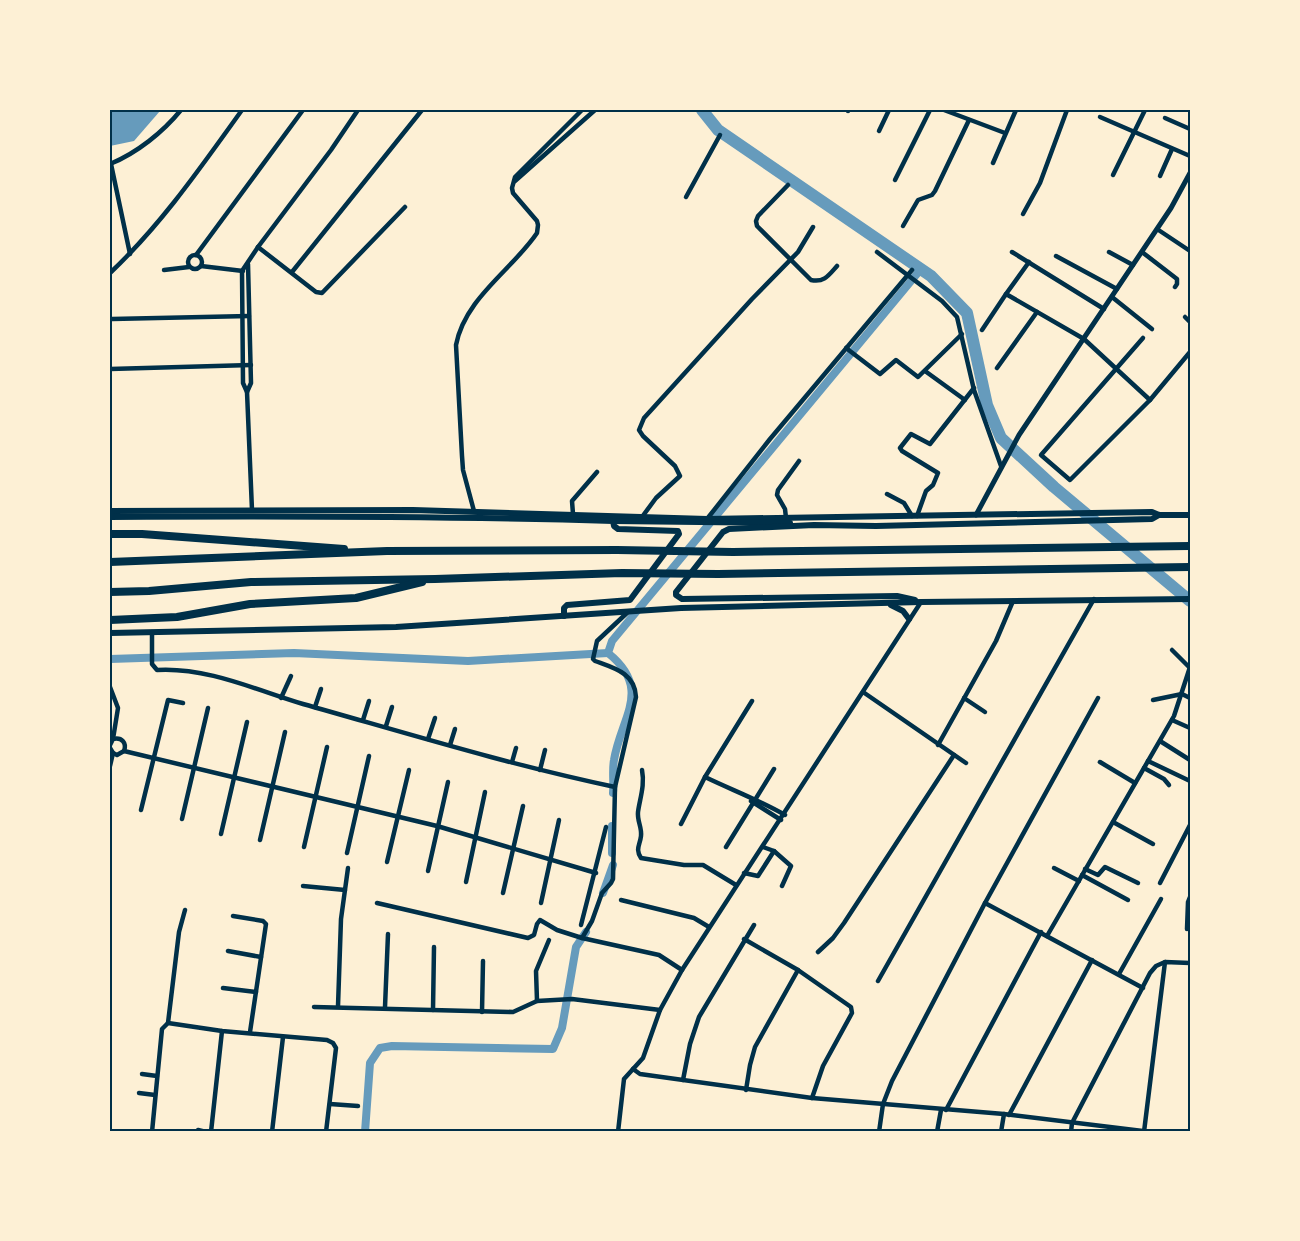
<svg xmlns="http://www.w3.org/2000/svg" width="1300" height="1241" font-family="'DejaVu Sans',sans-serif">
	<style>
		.water { fill: #669bbc }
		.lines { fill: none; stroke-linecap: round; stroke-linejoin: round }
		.canal { stroke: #669bbc; stroke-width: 8 }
		.river { stroke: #669bbc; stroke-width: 12 }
		.minor { stroke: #003049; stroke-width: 4.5 }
		.tertiary { stroke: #003049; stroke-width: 5 }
		.secondary { stroke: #003049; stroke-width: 6 }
		.motorway { stroke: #003049; stroke-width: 8 }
		.neatline { fill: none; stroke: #003049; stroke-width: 2 }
	</style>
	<rect width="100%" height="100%" fill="#fdf0d5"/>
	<polygon class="water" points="110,110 159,110 160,111 134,141 110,146"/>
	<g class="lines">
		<g class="canal">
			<polyline points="110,659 294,653 468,661 608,653"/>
			<path d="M613,793C614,782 612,770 614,760C621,717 653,689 608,653L612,641L921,269"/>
			<polyline points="612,853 612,826"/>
			<polyline points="603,893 613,865"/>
			<polyline points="365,1132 370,1063 380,1048 392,1046 553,1049 562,1028 576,947 586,932"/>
		</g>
		<polyline class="river" points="702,110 718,130 931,276 967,313 987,405 1001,438 1054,487 1190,601"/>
		<g class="minor">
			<polyline points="944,110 1005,133"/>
			<polyline points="848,111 848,110"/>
			<polyline points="1100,117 1190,156"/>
			<polyline points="1165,118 1190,129"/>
			<polyline points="879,131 889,110"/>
			<polyline points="993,163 1016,110"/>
			<path d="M110,164C137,153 163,132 181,110"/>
			<polyline points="111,164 130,254"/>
			<polyline points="1113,175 1145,110"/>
			<polyline points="1160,176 1172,149"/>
			<polyline points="895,180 930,110"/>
			<polyline points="515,181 595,110"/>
			<path d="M788,185L758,216L756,221L757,226L811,280C824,283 829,275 837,266"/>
			<polyline points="686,197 720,135"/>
			<polyline points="1023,214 1040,183 1067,110"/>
			<polyline points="903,226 918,200 932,195 935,191 969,120"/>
			<polyline points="1157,229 1190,251"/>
			<polyline points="258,247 316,292 322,293 405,207"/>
			<polyline points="877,252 942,301 957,317 974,390 1001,466"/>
			<polyline points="1012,252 1104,309"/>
			<polyline points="1109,252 1133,265"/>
			<polyline points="1142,252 1177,279 1177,284 1175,287"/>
			<circle cx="195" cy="262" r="7"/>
			<polyline points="196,255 303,110"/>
			<polyline points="1056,256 1117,289"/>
			<polyline points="201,266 243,271"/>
			<polyline points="164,270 189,267"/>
			<polyline points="292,272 422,110"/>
			<path d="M110,273C161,225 201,167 242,110"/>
			<polyline points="1006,294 1029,262"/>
			<polyline points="1112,297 1152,329"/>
			<polyline points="1185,317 1190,322"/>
			<polyline points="112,319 249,316"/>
			<polyline points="982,330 1006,294 1084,339 1150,400"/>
			<polyline points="1143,338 1041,455 1070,480 1150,400 1190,352"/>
			<polyline points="846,348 880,374 896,360 918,377 962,334"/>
			<polyline points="997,368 1037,312"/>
			<polyline points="110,369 251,365"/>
			<polyline points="925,371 965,400"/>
			<polyline points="247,392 251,383 248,264"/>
			<polyline points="887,494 904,503 912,516"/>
			<polyline points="252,510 247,392 243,383 242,271 258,247 331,150 358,110"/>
			<path d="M474,511L463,470L462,456L456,345C465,298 512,270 537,233L538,225L537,221L513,193L512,188L515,177L582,110"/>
			<polyline points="573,514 572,501 597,472"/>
			<polyline points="917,516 926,491 933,485 938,473 902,451 900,448 911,434 930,444 974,388"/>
			<polyline points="642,517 656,498 680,476 675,466 643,436 639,430 644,418 752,299 798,252 813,227"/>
			<polyline points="786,518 785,509 777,495 778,490 799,461"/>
			<polyline points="707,519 770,439 912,270"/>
			<path d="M152,632V664L157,670C207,667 256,690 303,704C406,733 510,765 615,787"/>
			<polyline points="1172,650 1190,668"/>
			<polyline points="110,687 118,708 113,739"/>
			<polyline points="863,692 966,763"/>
			<polyline points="281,698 291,676"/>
			<polyline points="964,698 985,712"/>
			<polyline points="1153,700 1182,694 1190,698"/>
			<polyline points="315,707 321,689"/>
			<polyline points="363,720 369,701"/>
			<polyline points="1172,720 1190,728"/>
			<polyline points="386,726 392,707"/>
			<polyline points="428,739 435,718"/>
			<polyline points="1160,741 1190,760"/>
			<path d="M110,745L113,739C122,737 127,743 124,751L117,755L113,753L110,748"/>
			<polyline points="450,745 455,729"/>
			<polyline points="938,745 996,641 1013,601"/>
			<polyline points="124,751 437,826 596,873"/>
			<polyline points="1148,761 1190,781"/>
			<polyline points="512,762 516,748"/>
			<polyline points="1100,762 1135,783"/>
			<polyline points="110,766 113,753"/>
			<polyline points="1144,768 1164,779 1169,785"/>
			<polyline points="540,770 545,750"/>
			<path d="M642,770C645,785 640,798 638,812C637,821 642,827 641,836C640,845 635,849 641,858L684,865H703L736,885"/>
			<path d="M705,777C732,790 759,800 785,815"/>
			<polyline points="751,801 781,820"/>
			<polyline points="141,810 168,700 183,703"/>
			<polyline points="182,819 208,708"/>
			<polyline points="1113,822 1153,844"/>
			<polyline points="681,824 705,777 752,701"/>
			<polyline points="221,834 247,722"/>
			<polyline points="260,840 285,732"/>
			<polyline points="304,847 327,747"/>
			<polyline points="726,847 774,769"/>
			<polyline points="763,847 774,851 791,866 782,886"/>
			<polyline points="347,853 369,756"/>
			<polyline points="387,862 409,770"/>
			<polyline points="1054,868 1079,881"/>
			<polyline points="1085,869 1098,875 1105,867 1138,883"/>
			<polyline points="428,871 448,782"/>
			<polyline points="744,873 758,876 774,851"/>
			<polyline points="1082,875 1128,900"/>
			<polyline points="466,882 485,792"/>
			<polyline points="1160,883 1190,825"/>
			<polyline points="303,886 345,890"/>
			<polyline points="503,893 523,806"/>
			<polyline points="621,900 694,918 709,927"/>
			<polyline points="377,903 528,938 534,935 537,924 540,920 557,930 582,938 659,955 682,970"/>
			<polyline points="541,903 559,820"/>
			<polyline points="985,903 1143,988"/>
			<polyline points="233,916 263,921 266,924 250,1032"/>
			<polyline points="581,925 606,827"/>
			<polyline points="1187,929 1188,902 1190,897"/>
			<polyline points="1047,936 1174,716 1190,667"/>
			<path d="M582,938L592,921L602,893L611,883L613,879L615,787L636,697C635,673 614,668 595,661L593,659L597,641L628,612"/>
			<polyline points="744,939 798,970 851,1007 852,1013 823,1066 812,1098"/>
			<polyline points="228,951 261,957"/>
			<polyline points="818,952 833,938 844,923 954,755"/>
			<polyline points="1119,974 1161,899"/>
			<polyline points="878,981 1094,599"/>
			<polyline points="223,988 256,992"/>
			<polyline points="537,1001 536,971 549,940"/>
			<polyline points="338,1006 341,919 348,868"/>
			<polyline points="314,1007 513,1012 537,1001 572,999 660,1010"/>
			<polyline points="385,1007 388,934"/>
			<polyline points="433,1010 434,947"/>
			<polyline points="482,1012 483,961"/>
			<polyline points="168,1023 179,932 185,910"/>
			<polyline points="633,1069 640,1074 812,1098 1004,1114 1151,1132"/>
			<polyline points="142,1074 157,1076"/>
			<polyline points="683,1080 690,1044 699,1017 754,925"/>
			<polyline points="746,1090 750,1065 755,1047 798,970"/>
			<polyline points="139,1093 155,1095"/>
			<polyline points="330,1104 358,1106"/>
			<polyline points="946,1110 1041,932"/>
			<polyline points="1009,1115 1092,960"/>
			<polyline points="198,1130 206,1132"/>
			<polyline points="152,1132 162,1029 168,1023 222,1031 327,1040 333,1043 336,1048 326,1132"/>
			<polyline points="211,1132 222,1031"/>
			<polyline points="272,1132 283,1037"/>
			<polyline points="618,1132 624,1079 643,1058 660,1010 682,970 921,602"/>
			<polyline points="879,1132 883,1104 892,1081 985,903 1098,698"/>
			<polyline points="937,1132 941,1110"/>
			<polyline points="1001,1132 1004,1114"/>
			<polyline points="1071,1132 1072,1123 1150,973 1156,966 1165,962"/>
			<polyline points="1144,1132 1165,962 1190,963"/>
		</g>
		<polyline class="tertiary" points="976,515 1019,435 1171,208 1190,173"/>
		<g class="secondary">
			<polyline points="110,511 413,510 707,519 1152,512 1159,515 1190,515"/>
			<path d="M110,517C278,516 445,516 613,521L614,526L618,529L678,531L679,534L630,600L567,605L564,608V616"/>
			<polyline points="613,521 790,523"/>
			<polyline points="915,600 897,596 682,599 676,595 676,592 723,532 729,529 814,525 876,526 1152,519 1159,515"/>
			<polyline points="891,605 903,611 909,619"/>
			<polyline points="110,633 396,627 681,608 921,602 1190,599"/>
		</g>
		<g class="motorway">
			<polyline points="110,534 142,534 344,549"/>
			<polyline points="110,562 387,551 617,550 733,552 1190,546"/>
			<polyline points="110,592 149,591 251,582 435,579 622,573 718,574 1190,567"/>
			<polyline points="110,620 177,617 250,604 356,598 422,582"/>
		</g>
	</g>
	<rect width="1300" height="1241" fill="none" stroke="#fdf0d5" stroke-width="222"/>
	<rect x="111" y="111" width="1078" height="1019" class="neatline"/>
</svg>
